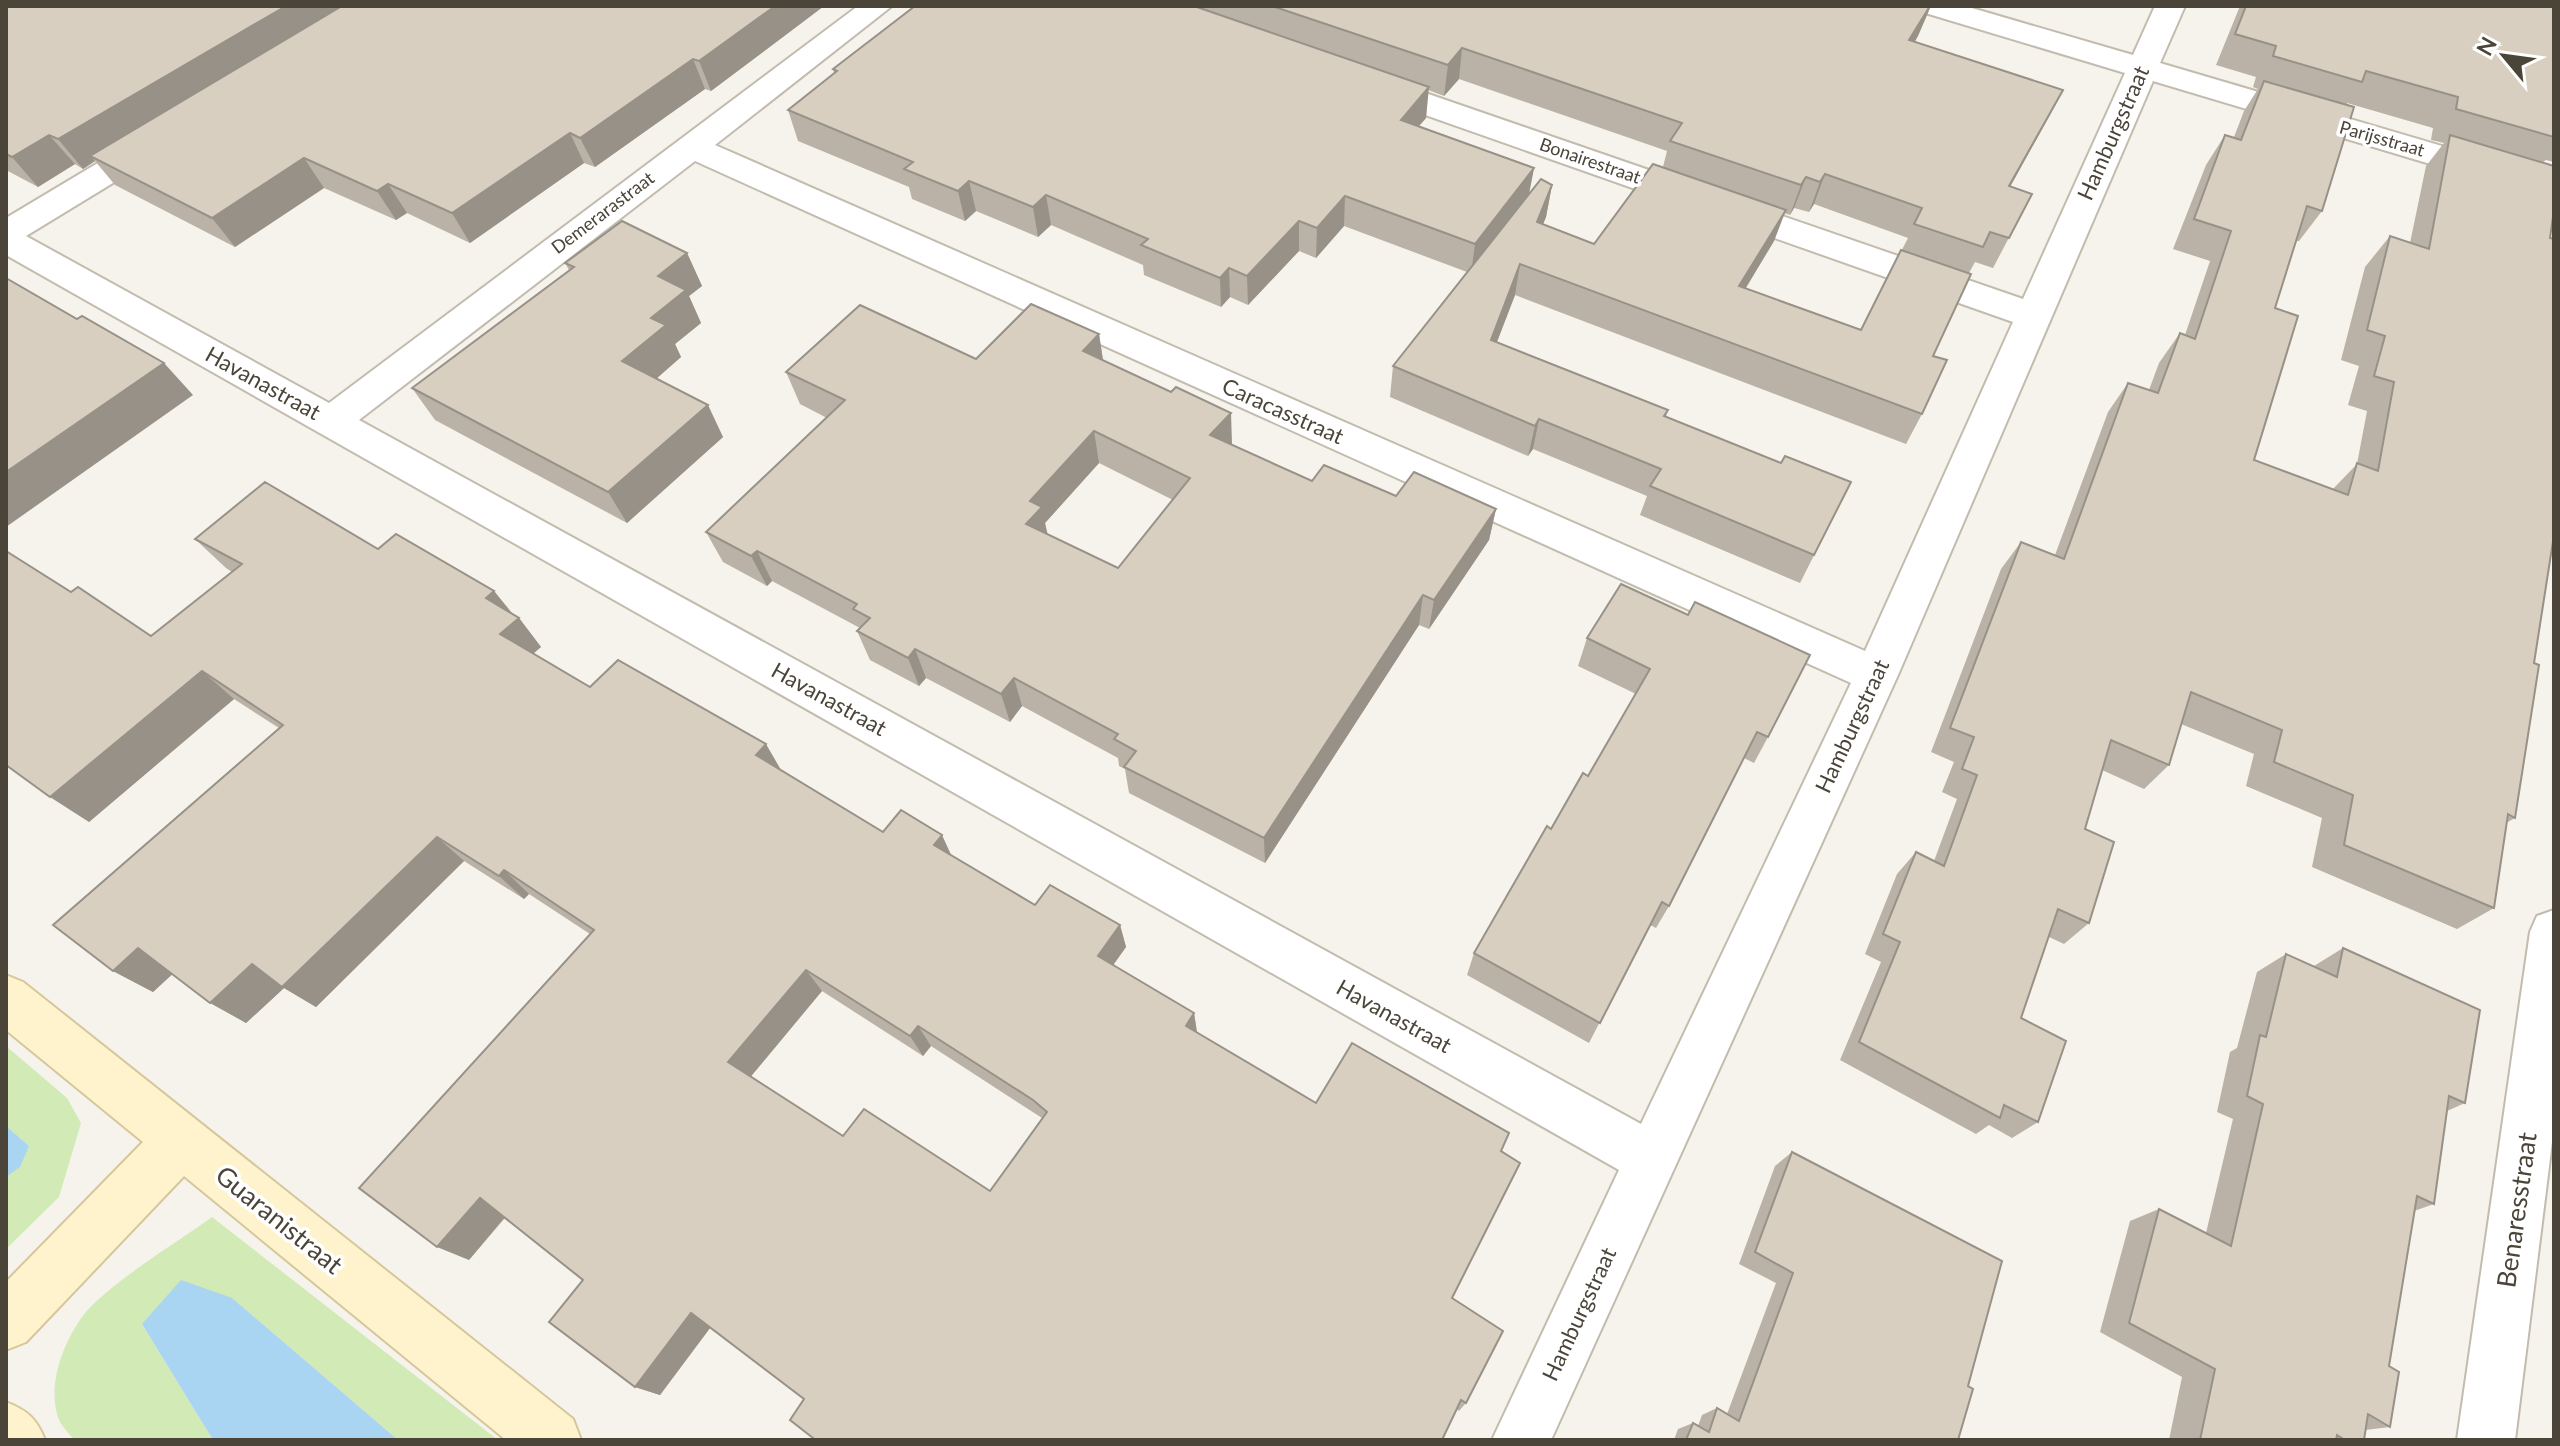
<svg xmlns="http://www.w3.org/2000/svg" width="2560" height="1446" font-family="Lato,sans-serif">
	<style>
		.green { fill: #d2eab5 }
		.water { fill: #a9d4f2 }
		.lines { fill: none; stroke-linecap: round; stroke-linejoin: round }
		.street-casing { stroke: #c2bbae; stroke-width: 4 }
		.secondary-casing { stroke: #d6c79b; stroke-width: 4 }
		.street { fill: #fff; fill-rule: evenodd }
		.secondary { fill: #fff3cd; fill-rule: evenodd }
		.wall { fill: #bab2a6; fill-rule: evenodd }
		.shaded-wall { fill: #979187 }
		.building { fill: #d8cfc1; stroke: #979187; stroke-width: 2; fill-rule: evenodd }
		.labels { text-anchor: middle; stroke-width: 7; stroke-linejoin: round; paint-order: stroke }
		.far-street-label { font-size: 18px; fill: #4b4439; stroke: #fff }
		.street-label { font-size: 22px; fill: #4b4439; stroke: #fff }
		.near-street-label { font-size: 26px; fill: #4b4439; stroke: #fff }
	</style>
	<rect width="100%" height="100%" fill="#f6f3ec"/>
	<g class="green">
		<polygon points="6,1046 67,1098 81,1123 59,1197 6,1249 6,1177 29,1146 6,1126"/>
		<path d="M212,1217L498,1440H398L232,1298L142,1324L213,1440H74C70,1434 62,1427 59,1420C47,1388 61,1348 80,1320C101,1288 178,1242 212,1217Z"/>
	</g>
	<g class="water">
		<polygon points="6,1126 29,1146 20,1167 6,1177"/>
		<polygon points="181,1280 232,1298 398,1440 213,1440 142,1324"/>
	</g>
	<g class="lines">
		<defs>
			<g id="street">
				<path d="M858,6H892L715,145L1865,651L2013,322L1360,92L1355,85L1360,78L1371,76L1382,78L2023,299L2125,73L1922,12L1918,6H1965L2133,55L2155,6H2185L2160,63L2554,179V201L2153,81L1898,675L1551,1440H1492L1619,1170L6,255V218L143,136L155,133L167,136L171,143L167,150L26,236L329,403ZM695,161L1851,683L1641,1124L359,420Z"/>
				<polygon points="2554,910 2554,1126 2515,1440 2457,1440 2530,932 2537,916"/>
			</g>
			<g id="secondary">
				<polygon points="6,975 23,982 573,1419 581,1440 506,1440 184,1176 26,1342 6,1350 6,1282 143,1142 6,1030"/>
				<path d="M6,1402C28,1411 36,1418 45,1440H6Z"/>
			</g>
		</defs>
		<use href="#street" class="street-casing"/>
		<use href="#secondary" class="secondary-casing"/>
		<use href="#street" class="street"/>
		<use href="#secondary" class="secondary"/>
	</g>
	<g class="wall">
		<polygon points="6,6 824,6 711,91 705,89 595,167 584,163 470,243 407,213 396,220 324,188 235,247 115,185 95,161 83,169 75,164 38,187 6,170"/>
		<path d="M915,6H1930L1915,42L2063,90L2010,186L2032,194L1993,268L1975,262L1969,273L1933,356L1922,414L1906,444L1515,295L1497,342L1668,410L1666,417L1781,463L1851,482L1800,583L1640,515L1647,496L1533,449L1528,456L1390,397L1393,366L1467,272L1344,226L1316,258L1299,251L1248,305L1230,297L1221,307L1144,275L1143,265L1051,225L1038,237L976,211L965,221L912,199L909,187L798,141L788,110L834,73L833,69ZM1459,79L1667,151L1663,167L1594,244L1543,224L1546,217L1552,185L1529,195L1534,168L1419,126L1426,118L1428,90L1444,96ZM1814,204L1908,238L1861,330L1746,288L1774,241L1784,213L1790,215L1794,208L1809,212Z"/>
		<path d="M2240,6H2554V162L2546,160L2543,162L2550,238L2534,663L2515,818L2506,823L2494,908L2457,929L2312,867L2322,818L2246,786L2254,754L2181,724L2169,765L2144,789L2102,770L2085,829L2089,923L2064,944L2049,937L2021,1018L2038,1122L2012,1138L1989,1125L1976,1134L1840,1060L1881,962L1865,954L1897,874L1916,852L1934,861L1957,799L1942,792L1954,762L1931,752L2001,569L2021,542L2055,555L2108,412L2128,383L2149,390L2159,363L2180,333L2185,335L2210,261L2173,249L2206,165L2225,135L2234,137L2244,111L2258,89L2253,87L2256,77L2216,65ZM2347,103L2433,128L2431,140L2444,143L2426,166L2410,243L2390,236L2365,267L2341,360L2359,366L2348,405L2367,411L2357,464L2332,490L2254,460L2275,308L2296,241H2299L2322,211Z"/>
		<polygon points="687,253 702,286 689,296 701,323 675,344 681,357 657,378 723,437 627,523 435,420 412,388 569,270 565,263"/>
		<path d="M1099,334L1103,360L1232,445L1312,481L1396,496L1496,509L1489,540L1429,629L1419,625L1265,863L1129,793L1125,769L1119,766L1118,758L1022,706L1010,722L926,678L919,686L870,660L857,631L860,628L772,581L767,586L723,562L706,532L827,418L800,404L786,372L976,359ZM1099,463L1173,500L1118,568L1048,535L1045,523Z"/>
		<path d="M195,539L378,549L494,591L513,614L519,618L541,647L533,654L590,687L781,770L883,832L951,855L1035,905L1120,925L1126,947L1113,965L1194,1013L1197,1032L1316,1103L1501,1151L1452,1298L1466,1403L1459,1411L1457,1409L813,1438L804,1399L710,1328L660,1395L635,1387L583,1280L505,1218L469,1260L590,934L529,894L524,899L464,861L316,1007L284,988L246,1023L172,974L153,992L113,971L279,728L234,699L89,822L71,592L151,636L232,572L226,568ZM822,991L923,1056L931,1046L1042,1118L990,1191L843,1136L751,1076Z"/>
		<polygon points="1621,584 1768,737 1754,763 1744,758 1669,906 1656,928 1650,925 1589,1043 1467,975 1474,953 1551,829 1588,776 1636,694 1578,666 1587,638"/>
		<polygon points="2343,948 2465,1103 2447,1111 2434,1204 2414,1211 2389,1366 2390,1427 2365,1430 2364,1440 2169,1440 2182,1377 2100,1332 2130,1221 2159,1209 2206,1233 2233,1119 2217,1112 2230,1052 2237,1048 2257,972 2286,954 2314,966"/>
		<polygon points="1792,1152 1968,1386 1958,1440 1674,1440 1678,1429 1693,1423 1698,1426 1702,1415 1717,1408 1727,1414 1776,1283 1739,1264 1775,1166"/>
	</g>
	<g class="shaded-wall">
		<polygon points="286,6 355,6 90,156 95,161 83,169 58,139"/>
		<polygon points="775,6 824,6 711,91 699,61"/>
		<polygon points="1931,6 1918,36 1897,71 1909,40"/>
		<polygon points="1462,48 1459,79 1444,96 1448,65"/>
		<polygon points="693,59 705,89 595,167 580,138"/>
		<polygon points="1429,87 1426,118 1398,150 1401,120"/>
		<polygon points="2063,90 2047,120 1994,216 2009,186"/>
		<polygon points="570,133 584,163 470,243 452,213"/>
		<polygon points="49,135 75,164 38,187 12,157"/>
		<polygon points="304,158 324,188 235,247 212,218"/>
		<polygon points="1534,168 1528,198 1471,274 1475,244"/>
		<polygon points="1825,174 1814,204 1809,212 1820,182"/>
		<polygon points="1806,177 1794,208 1790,215 1801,185"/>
		<polygon points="969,181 976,211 965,221 958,191"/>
		<polygon points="388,184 407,213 396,220 377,191"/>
		<polygon points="1552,185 1546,217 1531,253 1537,222"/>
		<polygon points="1046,195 1051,225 1038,237 1033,207"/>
		<polygon points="1345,196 1344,226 1316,258 1317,228"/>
		<polygon points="1786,210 1774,241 1728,317 1739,286"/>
		<polygon points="1299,221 1299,251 1248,305 1247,276"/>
		<polygon points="687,253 702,286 689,296 701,323 675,344 681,357 640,393 622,361 651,318 658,276"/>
		<polygon points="1520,264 1515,295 1486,370 1491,340"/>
		<polygon points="1229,268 1230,297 1221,307 1220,278"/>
		<polygon points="1099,334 1104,367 1083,351"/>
		<polygon points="164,363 193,395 6,527 6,472"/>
		<polygon points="708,405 723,437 627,523 608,492"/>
		<polygon points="1231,413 1232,445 1210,435"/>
		<polygon points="1539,419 1533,449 1528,456 1535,426"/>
		<polygon points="1094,431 1099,463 1045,523 1048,538 1026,524 1030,501"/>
		<polygon points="1496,509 1489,540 1429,629 1434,600"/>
		<polygon points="757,551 772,581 767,586 751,556"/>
		<polygon points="494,591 517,620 519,618 541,647 523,662 500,634 486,598"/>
		<polygon points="1423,595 1419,625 1265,863 1264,838"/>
		<polygon points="915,649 926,678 919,686 908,658"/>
		<polygon points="202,671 234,699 89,822 50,797"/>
		<polygon points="1014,678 1022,706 1010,722 1001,694"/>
		<polygon points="766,744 781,770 756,755"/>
		<polygon points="942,835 953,859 934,845"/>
		<polygon points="437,837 464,861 316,1007 284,988 246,1023 210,1003 252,964"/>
		<polygon points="504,870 529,894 524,899 499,876"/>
		<polygon points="1120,925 1126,947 1104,978 1098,956"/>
		<polygon points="138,948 177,970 153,992 113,971"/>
		<polygon points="806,970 822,991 748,1080 728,1062"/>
		<polygon points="1194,1013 1197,1033 1186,1026"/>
		<polygon points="918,1026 931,1046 923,1056 910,1036"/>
		<polygon points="480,1198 509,1212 469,1260 437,1247"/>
		<polygon points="691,1313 713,1324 660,1395 635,1387"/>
	</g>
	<g class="building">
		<polygon points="6,6 286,6 58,139 49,135 12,157 6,154"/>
		<polygon points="342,6 775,6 699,61 693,59 580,138 570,133 452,213 388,184 377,191 304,158 212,218 90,156"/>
		<polygon points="915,6 1194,6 1429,87 1401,120 1534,168 1475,244 1345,196 1317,228 1299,221 1247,276 1229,268 1220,278 1141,245 1148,239 1046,195 1033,207 969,181 958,191 904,169 913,162 788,110 837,71 833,69"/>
		<polygon points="1272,6 1930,6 1909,40 2063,90 2009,186 2032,194 2009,238 1990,232 1983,247 1914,224 1922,208 1825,174 1820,182 1806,177 1801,185 1670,141 1682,123 1462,48 1448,65"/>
		<polygon points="2246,6 2554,6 2554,137 2456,109 2458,97 2366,71 2362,82 2273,56 2276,46 2235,34"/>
		<polygon points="2264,81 2354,107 2322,211 2307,206 2275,308 2298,316 2254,460 2348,495 2357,463 2378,471 2394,382 2374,376 2385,336 2367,330 2390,236 2429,249 2450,135 2554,166 2554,210 2550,238 2554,239 2554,535 2534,663 2539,665 2515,818 2508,814 2494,908 2344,845 2353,795 2274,762 2282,730 2191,692 2169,765 2111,740 2085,829 2114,842 2089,923 2058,909 2021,1018 2066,1041 2038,1122 2004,1105 2000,1118 1859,1042 1900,942 1883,934 1916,852 1944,866 1977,775 1962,769 1974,737 1950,728 2021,542 2064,559 2128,383 2158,393 2180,333 2195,339 2231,231 2194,219 2225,135 2241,140"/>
		<polygon points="1653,164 1786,210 1739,286 1861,330 1901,250 1971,274 1933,356 1947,360 1922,414 1520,264 1491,340 1668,410 1664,416 1781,463 1785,456 1851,482 1814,555 1650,486 1661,469 1539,419 1535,426 1393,366 1541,179 1552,185 1537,222 1594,244"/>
		<polygon points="622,221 687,253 658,276 686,290 651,318 666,325 622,361 708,405 608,492 412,388 574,267 565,263"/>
		<polygon points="6,278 77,319 82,316 164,363 6,472"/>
		<path d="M1031,304L1099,334L1083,351L1171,392L1176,387L1231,413L1210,435L1312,481L1324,465L1396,496L1414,472L1496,509L1434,600L1423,595L1264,838L1124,767L1136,751L1114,739L1118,734L1014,678L1001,694L915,649L908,658L857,631L870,618L853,609L857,604L757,551L751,556L706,532L845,400L786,372L860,305L976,359ZM1094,431L1190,478L1118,568L1026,524L1042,507L1030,501Z"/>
		<path d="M265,482L378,549L396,534L494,591L486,598L519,618L500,634L590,687L618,660L766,744L756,755L883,832L901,810L942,835L934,845L1035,905L1050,885L1120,925L1098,956L1194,1013L1186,1026L1316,1103L1352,1043L1509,1133L1501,1151L1520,1163L1452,1298L1503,1331L1466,1403L1461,1400L1442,1440H812L813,1438L790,1420L804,1399L691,1313L635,1387L549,1322L583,1280L480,1198L437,1247L359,1188L594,930L504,870L499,876L437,837L282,987L252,964L210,1003L138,948L113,971L53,925L283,725L202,671L50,797L6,765V551L71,592L78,587L151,636L242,564L195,539ZM806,970L910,1036L918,1026L1033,1100L1047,1112L990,1191L864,1109L843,1136L728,1062Z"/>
		<polygon points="1621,584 1688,615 1695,602 1810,655 1768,737 1757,732 1669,906 1662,902 1600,1023 1474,953 1547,826 1551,829 1583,773 1588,776 1650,669 1587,638"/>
		<polygon points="2343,948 2480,1010 2465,1103 2449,1096 2434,1204 2417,1196 2389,1366 2399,1372 2390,1427 2368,1414 2364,1440 2345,1440 2337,1435 2336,1440 2200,1440 2215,1369 2129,1323 2159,1209 2231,1246 2263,1104 2247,1096 2260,1035 2266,1037 2286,954 2337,977"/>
		<polygon points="1792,1152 2002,1261 1968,1386 1973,1389 1958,1440 1686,1440 1693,1423 1709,1432 1717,1408 1739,1421 1793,1273 1755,1252"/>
	</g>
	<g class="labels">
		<g class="far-street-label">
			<text transform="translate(2382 139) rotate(16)" y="6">Parijsstraat</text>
			<text transform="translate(1590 161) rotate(19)" y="6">Bonairestraat</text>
			<text transform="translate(603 213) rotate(-37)" y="6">Demerarastraat</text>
		</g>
		<g class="street-label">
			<text transform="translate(2113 133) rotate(-66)" y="8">Hamburgstraat</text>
			<text transform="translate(263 383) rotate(29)" y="8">Havanastraat</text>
			<text transform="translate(1283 411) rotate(24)" y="8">Caracasstraat</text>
			<text transform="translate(829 699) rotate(29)" y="8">Havanastraat</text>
			<text transform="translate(1852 726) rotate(-65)" y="8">Hamburgstraat</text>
			<text transform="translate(1394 1016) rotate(29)" y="8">Havanastraat</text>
			<text transform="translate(1579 1314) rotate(-65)" y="8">Hamburgstraat</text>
		</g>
		<g class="near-street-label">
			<text transform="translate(2517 1210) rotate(-82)" y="9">Benaresstraat</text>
			<text transform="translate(279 1220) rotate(39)" y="9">Guaranistraat</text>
		</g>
	</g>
	<rect width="2560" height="1446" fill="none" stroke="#4b4439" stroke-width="16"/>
	<g transform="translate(2504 56) rotate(299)" stroke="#ffffff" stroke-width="6" paint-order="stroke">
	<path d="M0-6L14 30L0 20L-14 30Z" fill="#4b4439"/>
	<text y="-12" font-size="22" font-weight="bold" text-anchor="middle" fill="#4b4439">N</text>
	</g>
</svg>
